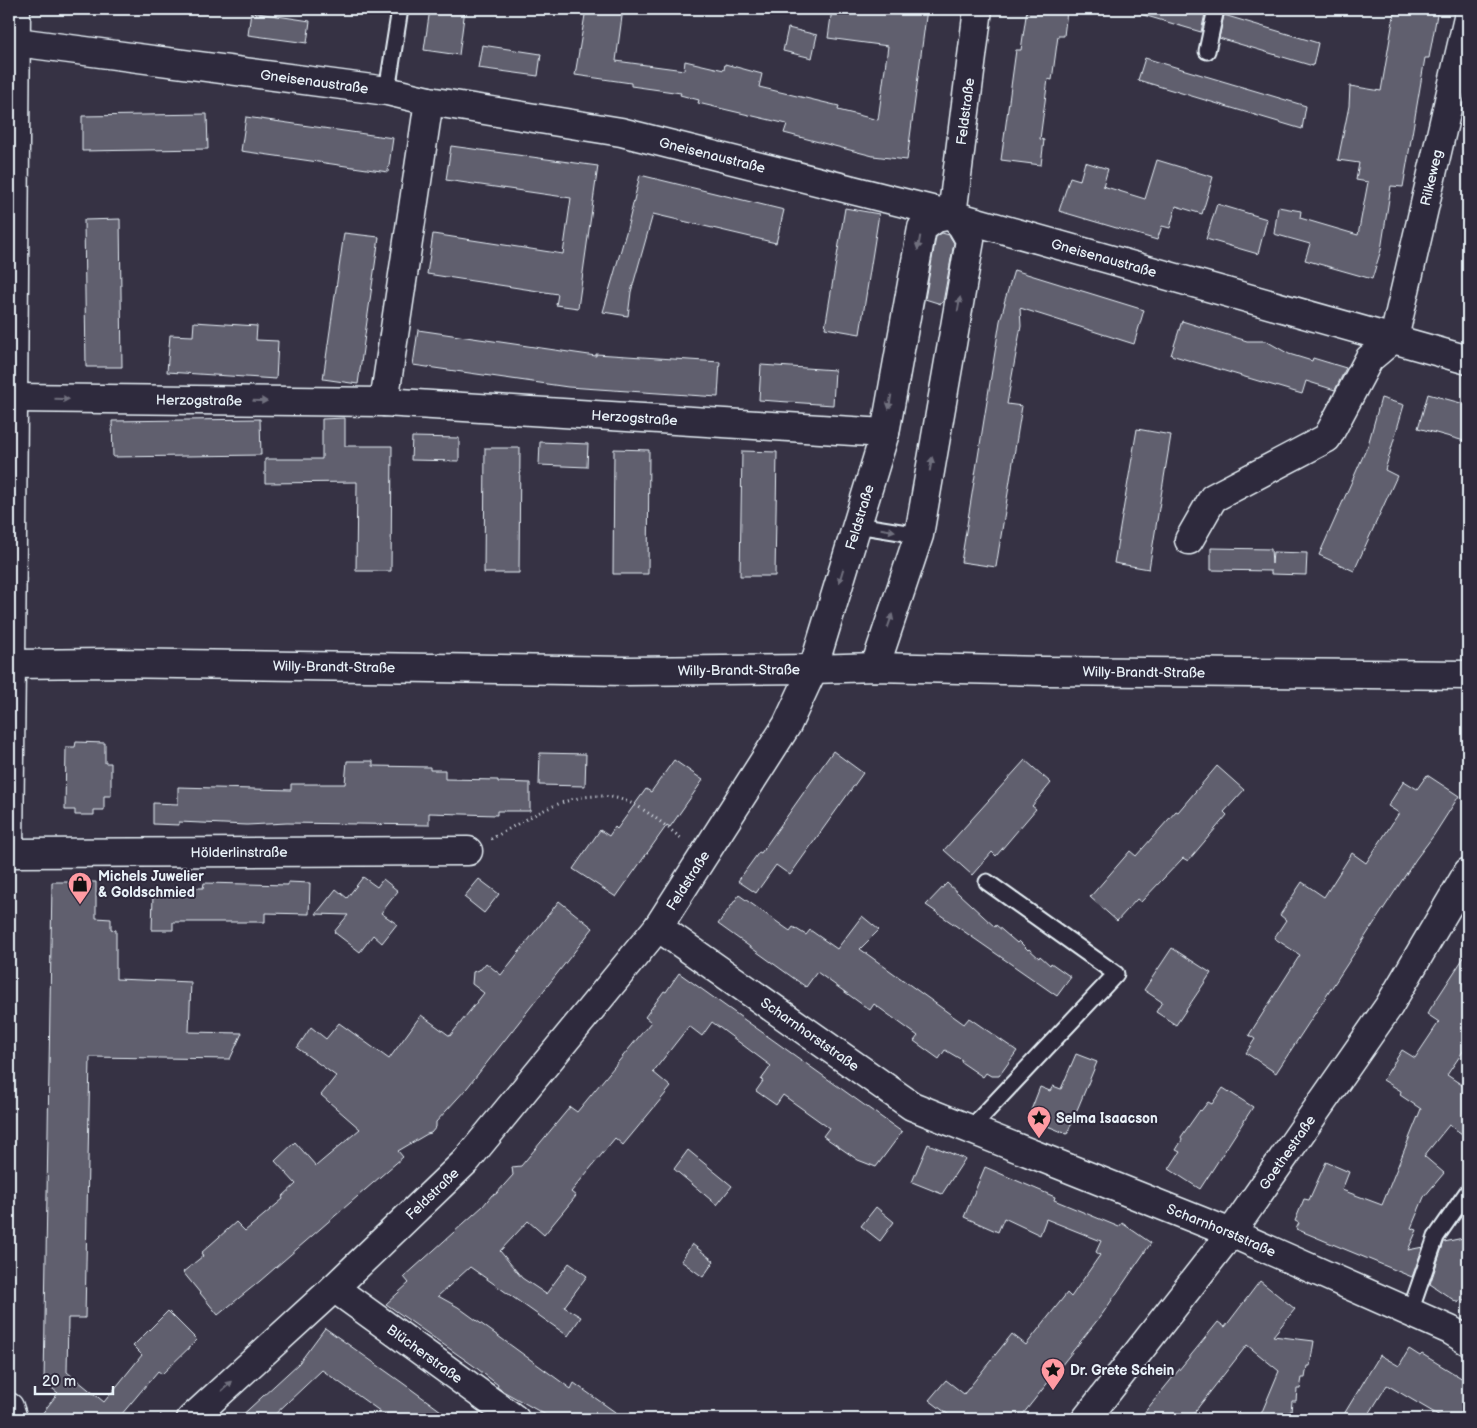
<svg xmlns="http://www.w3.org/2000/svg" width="1477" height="1428" font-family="'Balsamiq Sans',sans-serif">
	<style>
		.building { fill: #605e6e; stroke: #e8f1f8 }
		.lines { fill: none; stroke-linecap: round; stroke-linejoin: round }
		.service-casing { stroke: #e8f1f8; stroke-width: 19 }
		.minor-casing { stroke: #e8f1f8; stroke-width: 31 }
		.tertiary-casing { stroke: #e8f1f8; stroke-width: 31 }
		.secondary-casing { stroke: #e8f1f8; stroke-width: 31 }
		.primary-casing { stroke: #e8f1f8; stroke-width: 31 }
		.path { stroke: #e8f1f8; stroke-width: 3; stroke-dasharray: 1 4; stroke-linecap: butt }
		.service { stroke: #2f2a3d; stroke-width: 15 }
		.minor { stroke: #2f2a3d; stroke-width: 28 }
		.tertiary { stroke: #2f2a3d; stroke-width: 28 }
		.secondary { stroke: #2f2a3d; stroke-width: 28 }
		.primary { stroke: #2f2a3d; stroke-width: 28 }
		.oneway { fill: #70707e }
		.labels { text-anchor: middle; stroke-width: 4; stroke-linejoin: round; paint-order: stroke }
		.street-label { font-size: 14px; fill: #e8f1f8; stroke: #2f2a3d }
		.poi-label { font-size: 14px; font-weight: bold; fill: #e8f1f8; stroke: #2f2a3d; text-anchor: start }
	</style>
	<rect width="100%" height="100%" fill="#363244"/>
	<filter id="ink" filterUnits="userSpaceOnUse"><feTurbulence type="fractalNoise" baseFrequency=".02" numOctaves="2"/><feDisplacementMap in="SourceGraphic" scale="10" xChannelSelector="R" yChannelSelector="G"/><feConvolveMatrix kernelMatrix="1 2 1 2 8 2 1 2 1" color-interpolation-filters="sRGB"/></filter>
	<g filter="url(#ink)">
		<g class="building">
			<polygon points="430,9 465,9 459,55 424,50"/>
			<polygon points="586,9 623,9 616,61 684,70 685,61 724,70 725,64 762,74 759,87 839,106 838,110 878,120 888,46 828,38 832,9 927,9 907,160 873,156 784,133 787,124 698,103 699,100 680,95 681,93 631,86 631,83 575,75"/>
			<polygon points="1027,9 1063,9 1062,11 1067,11 1064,36 1058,36 1052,80 1048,79 1040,139 1044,140 1041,165 1001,160 1016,50 1021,50"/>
			<polygon points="1141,9 1206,9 1201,32 1140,14"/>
			<polygon points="1395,9 1438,9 1429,58 1425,58 1403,187 1391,186 1381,250 1372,279 1305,260 1310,244 1274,234 1278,207 1301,211 1300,218 1358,235 1368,182 1356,180 1359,163 1338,160 1349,106 1350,86 1381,91"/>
			<polygon points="251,12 310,21 307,43 248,35"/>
			<polygon points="1224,15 1318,43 1313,66 1219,38"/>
			<polygon points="788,28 817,35 812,58 783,51"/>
			<polygon points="482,45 541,54 538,76 478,68"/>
			<polygon points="1145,58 1306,106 1302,129 1138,80"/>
			<polygon points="207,114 208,149 82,151 82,116"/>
			<polygon points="246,117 393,138 388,172 241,151"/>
			<polygon points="451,146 598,166 578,308 556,305 558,294 427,274 433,234 563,254 571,198 446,180"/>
			<polygon points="1157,160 1213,177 1202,214 1176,206 1170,228 1162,226 1157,240 1059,211 1070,177 1080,180 1085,162 1108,169 1103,186 1145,199"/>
			<polygon points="640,175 784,210 776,243 653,214 631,292 628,316 603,312 627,229"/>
			<polygon points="1217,204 1267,219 1258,254 1206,239"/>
			<polygon points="845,208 879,214 860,334 825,328"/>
			<polygon points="120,219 122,367 86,367 84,220"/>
			<polygon points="344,233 379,237 358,384 323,379"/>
			<polygon points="942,233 949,235 954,243 943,302 942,302 941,304 925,299 936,237"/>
			<polygon points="1014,270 1144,310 1134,344 1020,308 1021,326 1007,404 1022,406 996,567 961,562 1000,321 1005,303 1004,303"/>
			<polygon points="1182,321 1247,341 1266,341 1289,354 1312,361 1313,358 1346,368 1335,390 1306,381 1302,394 1171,355"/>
			<polygon points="194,322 257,326 256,340 278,341 276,379 167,372 170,335 193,336"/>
			<polygon points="418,330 596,356 596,354 720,362 718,397 568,387 413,365"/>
			<polygon points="761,365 835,370 833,405 759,400"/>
			<polygon points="1428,394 1468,405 1468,442 1418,428"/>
			<polygon points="1381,398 1404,405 1385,470 1397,476 1354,571 1319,555 1368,445"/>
			<polygon points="345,418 345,446 392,446 391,571 356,571 357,482 265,483 265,459 322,459 322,419"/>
			<polygon points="260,419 261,455 113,457 112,421"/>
			<polygon points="1137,429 1171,435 1149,569 1114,563"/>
			<polygon points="412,437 459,438 459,461 411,460"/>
			<polygon points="540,442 588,444 587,467 539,465"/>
			<polygon points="485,448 520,448 519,573 484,573"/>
			<polygon points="614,449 649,450 648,574 613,574"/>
			<polygon points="742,451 777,452 775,576 740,576"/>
			<polygon points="1211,548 1271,549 1272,564 1273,552 1307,553 1306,575 1271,574 1271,571 1211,570"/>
			<polygon points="76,742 105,743 105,763 111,763 111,796 104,796 104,810 94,810 94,815 75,815 75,810 65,810 66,747 75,747"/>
			<polygon points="833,751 863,773 790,875 776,865 756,893 738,881 759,852 761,853"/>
			<polygon points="540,753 586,754 585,786 539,785"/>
			<polygon points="674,760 703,780 670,827 667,825 616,897 573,869 600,830 609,836 615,827 617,829 646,789 651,792"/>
			<polygon points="1025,760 1051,783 1032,806 1036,809 996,856 992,852 972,875 944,850"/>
			<polygon points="347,761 373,761 373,766 430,767 430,770 445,770 445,779 498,780 498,782 530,783 530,811 497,811 497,815 429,813 429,825 287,823 247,825 179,822 179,825 153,824 153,803 178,804 178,787 291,790 291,784 345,784"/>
			<polygon points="1217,766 1244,790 1224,812 1227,815 1188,861 1183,858 1141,902 1137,899 1117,921 1090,897 1130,851 1136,856 1176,811 1178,812"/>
			<polygon points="1427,775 1459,796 1434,835 1416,859 1276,1073 1246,1053 1255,1039 1249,1035 1300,955 1274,938 1286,920 1280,915 1302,882 1324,897 1352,853 1366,863 1399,813 1388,806 1404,781 1417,789"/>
			<polygon points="363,877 377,887 383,879 398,891 381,913 397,924 382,943 373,935 360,952 334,932 348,915 316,914 336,889 347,898"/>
			<polygon points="479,879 499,894 484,913 464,897"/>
			<polygon points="52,882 96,882 96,918 111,919 111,929 116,930 116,979 191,982 189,1032 242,1033 230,1059 90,1057 85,1318 68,1318 67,1372 104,1402 142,1355 133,1346 168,1311 197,1340 162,1374 158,1371 121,1415 126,1419 38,1419 58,1393 44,1382"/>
			<polygon points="288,882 310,883 309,914 265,913 265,922 173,922 173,930 152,930 153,895 173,895 173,888 203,888 204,883 288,885"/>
			<polygon points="947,883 995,927 996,925 1017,943 1019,941 1028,950 1029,949 1039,958 1040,956 1050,965 1051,963 1071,977 1057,996 926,905"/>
			<polygon points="739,895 790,931 793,927 806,935 810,930 837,949 862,916 879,930 860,949 964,1024 969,1018 1017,1051 999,1076 991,1076 986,1073 983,1077 961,1062 962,1060 945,1050 939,1059 914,1041 918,1036 874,1004 870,1010 817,972 806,987 718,924"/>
			<polygon points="559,901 593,928 467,1088 436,1122 436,1127 431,1133 427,1134 398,1151 403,1157 260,1281 218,1315 183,1272 203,1256 201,1253 236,1222 245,1231 283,1199 282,1197 296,1184 275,1161 295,1142 316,1166 360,1129 321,1095 336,1076 297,1048 311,1027 326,1039 339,1023 389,1059 421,1015 450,1036 484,993 472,984 473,972 481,969 486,963 501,975"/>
			<polygon points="1172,948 1211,973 1176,1025 1156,1012 1162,1002 1144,990"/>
			<polygon points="1468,951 1468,1044 1447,1075 1468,1089 1468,1138 1449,1125 1424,1156 1444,1173 1424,1197 1411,1228 1417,1230 1408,1250 1423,1247 1412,1277 1296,1229 1299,1223 1295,1221 1304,1199 1309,1200 1326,1162 1349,1172 1342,1190 1382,1205 1421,1109 1400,1095 1401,1091 1383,1080 1402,1050 1415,1058 1439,1022 1427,1014"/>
			<polygon points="679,973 902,1132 876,1167 858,1160 823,1136 829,1128 783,1095 776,1105 756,1091 763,1081 761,1080 771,1066 712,1022 702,1036 689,1026 653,1072 671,1087 623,1145 615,1138 571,1192 576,1196 544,1235 528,1221 500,1251 522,1278 546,1294 569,1263 587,1276 564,1307 581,1317 568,1336 470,1267 438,1296 458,1307 571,1389 574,1383 625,1419 553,1419 501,1390 497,1387 498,1385 474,1366 386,1304 409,1283 404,1277 483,1206 492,1195 496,1194 513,1175 512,1167 521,1166 570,1107 577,1112 651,1022 645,1017 664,991 666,992"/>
			<polygon points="1076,1054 1097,1062 1067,1134 1028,1118 1040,1087 1050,1091 1053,1086 1061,1089"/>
			<polygon points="1223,1088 1253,1107 1200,1189 1169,1169 1180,1152 1176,1150 1182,1140 1181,1137 1200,1110 1201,1111 1208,1102 1212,1104"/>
			<polygon points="928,1144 965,1159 942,1194 912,1182"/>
			<polygon points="688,1150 732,1186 717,1205 674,1169"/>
			<polygon points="985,1167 1055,1197 1054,1200 1119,1227 1122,1223 1151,1243 1103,1313 1019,1419 954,1419 929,1400 946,1380 964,1394 1012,1334 1026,1345 1067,1293 1071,1297 1100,1255 1096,1252 1101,1241 1046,1219 1040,1235 1004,1218 998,1232 964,1217"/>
			<polygon points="876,1207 894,1222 880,1241 861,1226"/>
			<polygon points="1468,1237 1468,1304 1461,1299 1458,1303 1430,1284 1444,1242"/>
			<polygon points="692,1244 714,1261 703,1277 681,1261"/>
			<polygon points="1260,1281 1295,1309 1273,1336 1314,1341 1310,1366 1307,1366 1305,1378 1302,1378 1300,1389 1297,1389 1296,1401 1292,1401 1291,1412 1288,1412 1287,1419 1259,1419 1279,1371 1247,1345 1189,1419 1139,1419 1218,1322 1225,1327"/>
			<polygon points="325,1328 404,1384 452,1419 391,1419 322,1370 270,1419 238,1419 299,1363"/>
			<polygon points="1409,1349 1420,1356 1422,1354 1468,1382 1468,1419 1445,1419 1387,1385 1366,1419 1341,1419 1380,1355 1399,1366"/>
		</g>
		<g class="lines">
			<defs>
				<g id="service">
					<polyline points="1207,51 1216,9"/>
					<polyline points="387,91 400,9"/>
					<polyline points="857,525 919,535"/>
					<polyline points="970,1129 1116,974 987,882"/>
					<polyline points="1410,1312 1436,1237 1468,1191"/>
				</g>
				<g id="minor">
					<path id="s1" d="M17,42L387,91L429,101L621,132L952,215L1468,360"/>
					<path id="s2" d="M14,398L384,402L885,433"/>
					<polyline points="384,402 429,101"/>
					<path id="s3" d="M1189,540L1213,498L1327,438L1369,359L1394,338L1468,18"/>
					<path id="s4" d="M875,667L919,535L970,240L962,226L952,215L978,9"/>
					<path id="s5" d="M9,853L468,851"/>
					<path id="s6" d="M658,927L912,1106L1231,1233L1450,1330L1468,1341"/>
					<path id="s7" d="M334,1288L515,1419"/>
					<path id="s8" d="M191,1419L334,1288L466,1161L658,927L787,725L813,669L885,433L922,228L936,218L952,215"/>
					<path id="s9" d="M1086,1419L1231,1233L1389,1006L1468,872"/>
				</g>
				<g id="tertiary">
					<polyline points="9,848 11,664"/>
					<polyline points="9,1407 13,1419"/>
				</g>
				<polyline id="secondary" points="11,664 16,9"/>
				<g id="primary">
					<path id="s10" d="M9,664L111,663L626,671L813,669L875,667L1044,671L1468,675"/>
				</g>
			</defs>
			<use href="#service" class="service-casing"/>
			<use href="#minor" class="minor-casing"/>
			<use href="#tertiary" class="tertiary-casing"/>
			<use href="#secondary" class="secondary-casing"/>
			<use href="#primary" class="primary-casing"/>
			<g class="path">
				<path d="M491,839C535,815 584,779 635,805C652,814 667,827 682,839"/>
				<polyline points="157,1419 164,1413"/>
			</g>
			<use href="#service" class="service"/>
			<use href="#minor" class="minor"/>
			<use href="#tertiary" class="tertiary"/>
			<use href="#secondary" class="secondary"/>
			<use href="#primary" class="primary"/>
		</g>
		<defs><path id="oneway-solid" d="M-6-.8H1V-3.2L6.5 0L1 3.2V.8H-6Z" transform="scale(1.25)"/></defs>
		<g class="oneway">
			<use href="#oneway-solid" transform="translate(919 243) rotate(100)"/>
			<use href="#oneway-solid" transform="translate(959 304) rotate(-80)"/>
			<use href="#oneway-solid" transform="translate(62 399) rotate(1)"/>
			<use href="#oneway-solid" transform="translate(260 401) rotate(1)"/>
			<use href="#oneway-solid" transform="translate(890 402) rotate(100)"/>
			<use href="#oneway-solid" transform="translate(931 464) rotate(-80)"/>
			<use href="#oneway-solid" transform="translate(888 530) rotate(9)"/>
			<use href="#oneway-solid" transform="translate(841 576) rotate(107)"/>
			<use href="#oneway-solid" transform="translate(890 621) rotate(-71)"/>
			<use href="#oneway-solid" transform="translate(227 1386) rotate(-42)"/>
		</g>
	</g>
	<defs>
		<symbol id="shop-pin" viewBox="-11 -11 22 30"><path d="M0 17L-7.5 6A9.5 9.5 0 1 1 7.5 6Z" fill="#ff9aa2" stroke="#2f2a3d"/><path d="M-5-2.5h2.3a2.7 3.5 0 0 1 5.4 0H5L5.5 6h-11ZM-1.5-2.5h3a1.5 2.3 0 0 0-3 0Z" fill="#111"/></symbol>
		<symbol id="sight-pin" viewBox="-11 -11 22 30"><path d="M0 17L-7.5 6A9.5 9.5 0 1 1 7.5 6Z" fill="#ff9aa2" stroke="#2f2a3d"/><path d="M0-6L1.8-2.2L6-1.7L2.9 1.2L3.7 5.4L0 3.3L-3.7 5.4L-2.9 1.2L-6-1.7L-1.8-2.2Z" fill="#111"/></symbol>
	</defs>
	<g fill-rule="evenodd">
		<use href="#shop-pin" x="66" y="870" width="28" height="38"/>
		<use href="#sight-pin" x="1025" y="1104" width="28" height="38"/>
		<use href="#sight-pin" x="1039" y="1356" width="28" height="38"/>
	</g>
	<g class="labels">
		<g class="street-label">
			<text dy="5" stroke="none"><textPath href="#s1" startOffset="300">Gneisenaustraße</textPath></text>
			<text dy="5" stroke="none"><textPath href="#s4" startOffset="574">Feldstraße</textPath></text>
			<text dy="5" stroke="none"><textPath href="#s1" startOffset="705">Gneisenaustraße</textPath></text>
			<text dy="5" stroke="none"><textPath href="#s3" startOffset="464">Rilkeweg</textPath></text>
			<text dy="5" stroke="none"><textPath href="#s1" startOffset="1110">Gneisenaustraße</textPath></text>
			<text dy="5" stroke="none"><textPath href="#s2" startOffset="185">Herzogstraße</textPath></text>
			<text dy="5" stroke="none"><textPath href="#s2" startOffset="621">Herzogstraße</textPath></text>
			<text dy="5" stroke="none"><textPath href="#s8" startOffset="1140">Feldstraße</textPath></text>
			<text dy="5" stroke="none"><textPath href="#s10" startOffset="325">Willy-Brandt-Straße</textPath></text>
			<text dy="5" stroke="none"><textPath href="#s10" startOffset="730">Willy-Brandt-Straße</textPath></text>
			<text dy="5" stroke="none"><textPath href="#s10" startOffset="1135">Willy-Brandt-Straße</textPath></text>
			<text dy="5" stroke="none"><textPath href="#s5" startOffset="230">Hölderlinstraße</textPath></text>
			<text dy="5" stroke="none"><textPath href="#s8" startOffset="735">Feldstraße</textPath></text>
			<text dy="5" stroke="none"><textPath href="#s6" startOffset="186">Scharnhorststraße</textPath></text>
			<text dy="5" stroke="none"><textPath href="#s9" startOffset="334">Goethestraße</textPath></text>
			<text dy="5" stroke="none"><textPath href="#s8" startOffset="330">Feldstraße</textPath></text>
			<text dy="5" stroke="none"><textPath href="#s6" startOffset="644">Scharnhorststraße</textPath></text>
			<text dy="5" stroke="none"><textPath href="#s7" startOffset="112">Blücherstraße</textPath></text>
		</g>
		<g class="poi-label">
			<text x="98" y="881">Michels Juwelier<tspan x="98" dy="16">&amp; Goldschmied</tspan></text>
			<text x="1056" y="1123">Selma Isaacson</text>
			<text x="1070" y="1375">Dr. Grete Schein</text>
		</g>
	</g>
	<rect width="1477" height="1428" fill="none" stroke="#2f2a3d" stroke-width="30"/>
	<rect x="15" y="15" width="1447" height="1398" fill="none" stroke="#e8f1f8" stroke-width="2" filter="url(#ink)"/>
	<path d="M35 1386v8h78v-8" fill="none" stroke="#e8f1f8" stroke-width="2.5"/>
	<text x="42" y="1386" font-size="15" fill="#e8f1f8" stroke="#2f2a3d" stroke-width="4" paint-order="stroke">20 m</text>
</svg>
